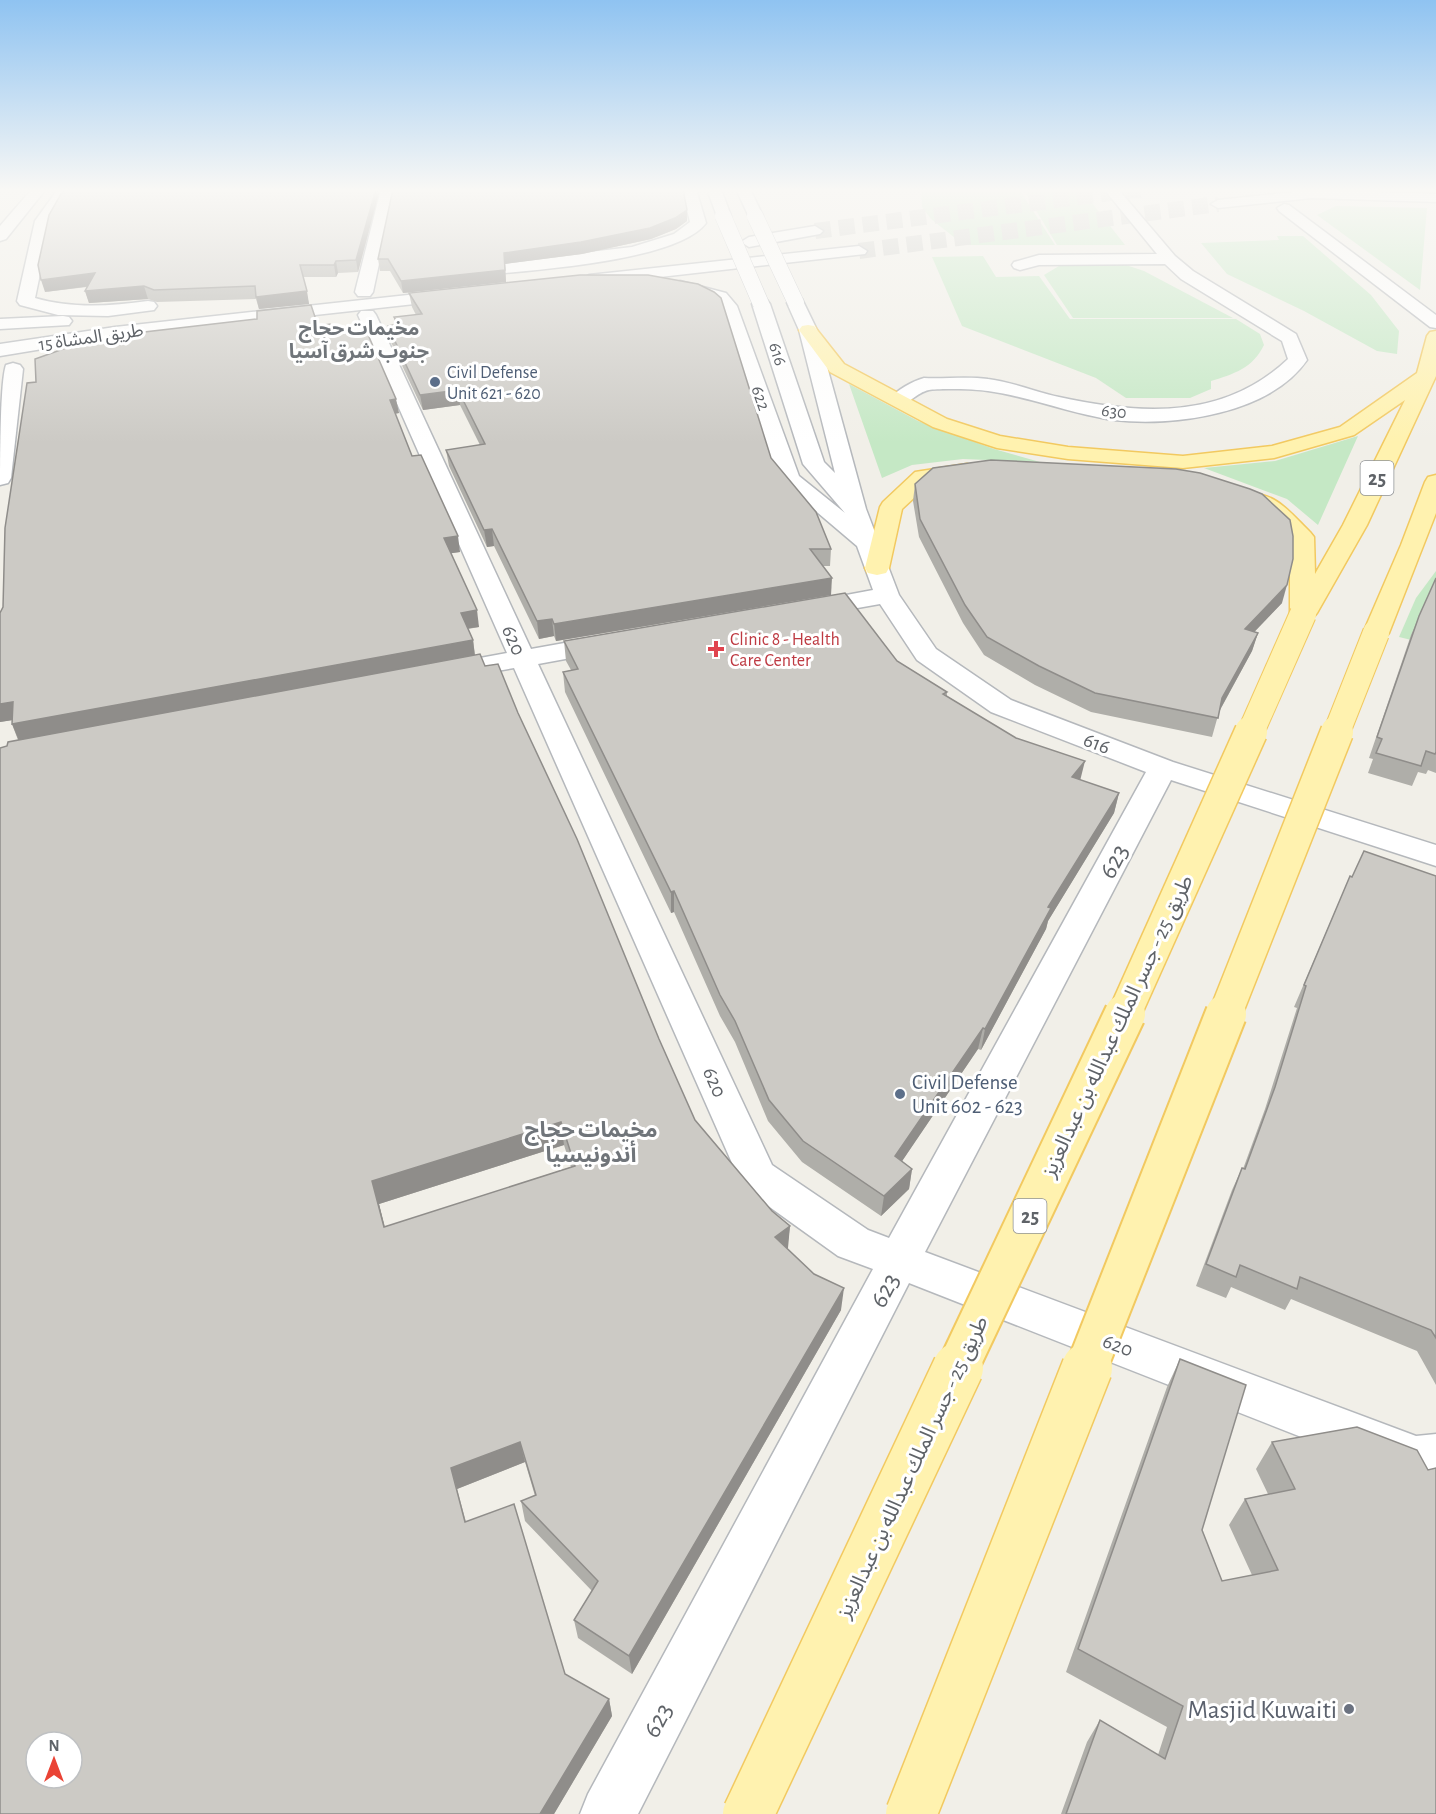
<svg xmlns="http://www.w3.org/2000/svg" width="1436" height="1814" font-family="'Alegreya Sans','Noto Sans Arabic',sans-serif">
	<style>
		.green { fill: #c5e8c5 }
		.lines { fill: none; stroke-linecap: round; stroke-linejoin: round }
		.minor-tunnel { stroke: #ccccc8; stroke-width: 16; stroke-dasharray: 16 8; stroke-linecap: butt }
		.minor-casing { stroke: #b5b8bc; stroke-width: 3 }
		.major-casing { stroke: #f2c960; stroke-width: 3 }
		.minor { fill: #fff; fill-rule: evenodd }
		.major { fill: #fff2af; fill-rule: evenodd }
		.minor-bridge-casing { stroke: #b5b8bc; stroke-width: 17; stroke-linecap: butt }
		.major-bridge-far3-casing { stroke: #f2c960; stroke-width: 28; stroke-linecap: butt }
		.major-bridge-far2-casing { stroke: #f2c960; stroke-width: 35; stroke-linecap: butt }
		.major-bridge-far1-casing { stroke: #f2c960; stroke-width: 44; stroke-linecap: butt }
		.major-bridge-casing { stroke: #f2c960; stroke-width: 53; stroke-linecap: butt }
		.minor-bridge { stroke: #fff; stroke-width: 16 }
		.major-bridge-far3 { stroke: #fff2af; stroke-width: 26 }
		.major-bridge-far2 { stroke: #fff2af; stroke-width: 32 }
		.major-bridge-far1 { stroke: #fff2af; stroke-width: 40 }
		.major-bridge { stroke: #fff2af; stroke-width: 50 }
		.wall { fill: #afaea9; fill-rule: evenodd }
		.shaded-wall { fill: #8f8d8a }
		.building { fill: #cccac5; stroke: #8f8d8a; stroke-width: 1.5; fill-rule: evenodd }
		.service-dot { fill: #5c6f8a; stroke: #fff; stroke-width: 2 }
		.health-dot { fill: #e0444e; stroke: #fff; stroke-width: 2 }
		.worship-dot { fill: #6b7280; stroke: #fff; stroke-width: 2 }
		.labels { text-anchor: middle; stroke-width: 6; stroke-linejoin: round; paint-order: stroke }
		.far-street-label { font-size: 18px; fill: #5f6368; stroke: #fff }
		.far-service-label { font-size: 18px; fill: #4e5e75; stroke: #fff; text-anchor: start }
		.far-health-label { font-size: 18px; fill: #be3a42; stroke: #fff; text-anchor: start }
		.far-quarter-label { font-size: 20px; font-weight: bold; fill: #70757a; stroke: #fff }
		.shield { fill: #fff; stroke: #8f9295; stroke-width: 1.5 }
		.shield-label { font-size: 20px; font-weight: bold; fill: #5f6368 }
		.street-label { font-size: 21px; fill: #5f6368; stroke: #fff }
		.service-label { font-size: 21px; fill: #4e5e75; stroke: #fff; text-anchor: start }
		.neighbourhood-label { font-size: 22px; font-weight: bold; fill: #70757a; stroke: #fff }
		.near-street-label { font-size: 26px; fill: #5f6368; stroke: #fff }
		.near-worship-label { font-size: 26px; fill: #5b616d; stroke: #fff; text-anchor: end }
	</style>
	<rect width="100%" height="100%" fill="#f1efe8"/>
	<g class="green">
		<polygon points="921,189 1019,189 1055,245 964,245 931,219 922,207"/>
		<polygon points="1023,189 1081,189 1125,245 1057,245"/>
		<polygon points="1336,206 1427,208 1420,290 1317,215"/>
		<polygon points="1277,236 1303,236 1371,295 1399,331 1397,354 1377,351 1304,311 1227,274 1201,243 1279,240"/>
		<path d="M983,256L996,277L1039,276L1070,319H1236L1260,334L1264,345C1253,368 1234,374 1211,381V389L1190,398H1126L1096,378L962,326L932,257Z"/>
		<polygon points="1071,264 1126,265 1144,271 1233,318 1073,318 1044,275 1059,266"/>
		<polygon points="849,384 918,421 994,449 1040,462 963,459 912,465 882,478"/>
		<polygon points="1358,436 1318,525 1287,499 1204,468 1275,461"/>
		<polygon points="1436,571 1436,646 1399,637 1416,598"/>
	</g>
	<g class="lines">
		<g class="minor-tunnel">
			<polyline points="815,231 1142,189"/>
			<polyline points="859,251 1218,204"/>
		</g>
		<defs>
			<g id="minor">
				<polygon points="32,189 46,189 6,239 0,241 0,226"/>
				<path d="M58,189H72L51,221L35,298C73,309 110,306 148,301L154,302L157,306L154,310L108,316L58,315L20,305L17,301L35,221Z"/>
				<polygon points="381,189 395,189 373,292 370,296 358,296 355,292"/>
				<path d="M682,189H696L706,223C675,264 515,271 462,277L454,272L462,267L632,247L674,234L690,222Z"/>
				<polygon points="707,189 721,189 731,216 728,219 718,219"/>
				<polygon points="736,189 750,189 763,216 760,219 750,219"/>
				<path d="M1104,189H1118L1175,256L1193,271L1296,334L1307,360C1270,414 1174,427 1114,420C1071,414 1031,397 988,391C978,389 938,388 929,390C914,393 909,408 892,404L889,400C896,390 913,381 924,378C945,379 968,376 988,379C1012,382 1036,392 1059,397C1141,415 1224,420 1288,359L1282,341L1181,279L1165,264L1039,265L1020,270L1014,268L1012,265L1014,262L1039,255L1157,254Z"/>
				<polygon points="1312,190 1436,194 1436,202 1312,198 1218,208 1211,204 1218,200"/>
				<polygon points="1284,204 1289,205 1436,315 1436,328 1430,327 1279,211 1277,208"/>
				<polygon points="815,226 823,231 820,234 749,247 741,242 749,237"/>
				<polygon points="859,246 867,251 865,254 589,285 581,280 589,275"/>
				<polygon points="680,281 726,293 737,306 799,476 845,513 803,464 752,304 755,300 767,300 770,304 824,462 835,473 799,330 787,303 790,299 802,299 817,330 866,509 899,595 936,649 1011,700 1173,762 1436,845 1436,866 1171,780 925,1252 1416,1436 1436,1434 1436,1480 1416,1482 909,1283 638,1814 580,1814 588,1794 873,1269 838,1256 743,1188 514,668 441,681 431,679 428,673 431,667 507,653 358,315 361,311 373,311 376,315 531,649 609,635 618,637 622,643 618,649 609,651 538,664 772,1165 868,1230 889,1238 1146,772 991,712 917,660 880,604 807,617 798,614 794,609 798,604 873,590 857,546 778,479 723,311 714,301 674,290 672,286"/>
				<polygon points="454,290 460,291 463,295 460,299 115,337 0,356 0,344 115,327"/>
				<polygon points="63,316 69,317 72,321 69,325 0,329 0,319"/>
				<path d="M13,363L20,365L23,369L11,478L8,483L0,485C0,461 0,382 6,365Z"/>
			</g>
			<g id="major">
				<path d="M808,325L814,326L844,364L947,419L1000,436L1068,447L1183,456L1272,446L1340,427L1417,373L1427,336L1430,332L1436,331V376L1367,525L1317,613C1311,622 1304,622 1294,619L1290,614V539L1258,508L1247,505L1244,500L1247,495C1274,489 1293,516 1310,532L1314,537L1315,574L1343,525L1405,400L1354,435L1274,458L1183,468L1068,459L997,448L933,427L830,372L799,330L802,326Z"/>
				<polygon points="967,464 975,466 978,471 975,476 930,483 902,509 889,568 886,573 877,575 868,573 865,568 880,507 883,502 915,472"/>
				<polygon points="1436,475 1436,513 1389,633 1385,638 1376,641 1367,638 1363,633 1401,545 1425,482 1428,477"/>
			</g>
		</defs>
		<use href="#minor" class="minor-casing"/>
		<use href="#major" class="major-casing"/>
		<use href="#minor" class="minor"/>
		<use href="#major" class="major"/>
		<defs>
			<g id="minor-bridge">
				<polyline points="723,216 761,304"/>
				<polyline points="755,216 796,303"/>
			</g>
			<g id="major-bridge-far3">
				<polyline points="1250,734 1303,614"/>
				<polyline points="1336,734 1376,633"/>
			</g>
			<g id="major-bridge-far2">
				<polyline points="1124,1015 1251,732"/>
				<polyline points="1225,1015 1337,732"/>
			</g>
			<g id="major-bridge-far1">
				<polyline points="957,1369 1125,1014"/>
				<polyline points="1086,1369 1226,1014"/>
			</g>
			<g id="major-bridge">
				<polyline points="748,1814 958,1368"/>
				<polyline points="911,1814 1087,1368"/>
			</g>
		</defs>
		<use href="#minor-bridge" class="minor-bridge-casing"/>
		<use href="#major-bridge-far3" class="major-bridge-far3-casing"/>
		<use href="#major-bridge-far2" class="major-bridge-far2-casing"/>
		<use href="#major-bridge-far1" class="major-bridge-far1-casing"/>
		<use href="#major-bridge" class="major-bridge-casing"/>
		<use href="#minor-bridge" class="minor-bridge"/>
		<use href="#major-bridge-far3" class="major-bridge-far3"/>
		<use href="#major-bridge-far2" class="major-bridge-far2"/>
		<use href="#major-bridge-far1" class="major-bridge-far1"/>
		<use href="#major-bridge" class="major-bridge"/>
	</g>
	<g class="wall">
		<polygon points="380,189 358,272 338,273 336,277 303,277 309,304 259,309 256,299 157,302 148,299 89,303 85,291 87,287 45,292"/>
		<polygon points="687,210 687,221 676,229 651,239 582,254 505,264 506,282 403,293 390,271 380,271 378,259"/>
		<polygon points="409,293 771,458 831,549 830,566 823,566 831,595 556,641 554,636 539,639 494,546 487,547 449,466 446,450 480,445 460,405 423,410 390,340 388,326 395,325 394,317 416,315 412,307"/>
		<path d="M318,326L333,333L399,413L395,414L412,456L460,552L451,553L479,627L468,629L473,640L475,655L485,666L518,713L659,1039L695,1120L772,1211L790,1226L787,1249L841,1310L632,1674L578,1638L574,1620L592,1591L525,1521L521,1501L535,1496L525,1462L457,1489L466,1522L565,1674L609,1699L612,1716L554,1814H0L7,746L18,740L12,724V720L0,722V613L3,607L36,382ZM564,1145L571,1167L385,1227L379,1204Z"/>
		<polygon points="915,484 1282,603 1254,632 1258,633 1252,651 1219,712 1212,737 1091,712 1035,685 984,655 963,623 919,537 913,501"/>
		<polygon points="1436,578 1436,773 1428,770 1426,774 1418,772 1412,786 1368,773 1373,759 1369,758 1411,635"/>
		<polygon points="564,641 897,661 947,692 947,696 1080,780 1119,793 1114,813 1048,921 1046,929 981,1050 978,1049 902,1161 912,1169 909,1189 881,1216 802,1162 768,1121 735,1042 720,1016 674,912 671,913 565,692 563,672 571,670 566,661"/>
		<polygon points="1350,876 1352,877 1436,876 1436,1385 1417,1351 1291,1299 1285,1310 1231,1287 1226,1298 1196,1286 1232,1190 1242,1168 1243,1169 1265,1109 1297,1008 1294,1007"/>
		<polygon points="1180,1359 1202,1530 1222,1581 1252,1575 1229,1525 1245,1499 1268,1494 1256,1469 1272,1442 1357,1427 1436,1814 1061,1814 1087,1742 1100,1720 1158,1755 1167,1727 1066,1672 1167,1387"/>
	</g>
	<g class="shaded-wall">
		<polygon points="376,189 380,189 358,272 356,260"/>
		<polygon points="687,210 687,221 676,229 651,239 582,254 505,264 506,282 403,293 401,281 504,253"/>
		<polygon points="336,261 338,273 336,277 334,265"/>
		<polygon points="95,273 99,285 45,292 41,280"/>
		<polygon points="144,286 148,299 89,303 85,291"/>
		<polygon points="307,291 309,304 259,309 256,297"/>
		<polygon points="458,390 460,405 423,410 420,395"/>
		<polygon points="396,399 399,413 392,414 390,400"/>
		<polygon points="492,529 494,546 487,547 484,530"/>
		<polygon points="458,536 460,552 446,554 444,538"/>
		<polygon points="832,578 831,595 556,641 554,624"/>
		<polygon points="1287,585 1282,603 1239,648 1245,629"/>
		<polygon points="477,610 479,627 464,629 461,613"/>
		<polygon points="552,619 554,636 539,639 537,621"/>
		<polygon points="1258,633 1252,651 1216,717 1222,698"/>
		<polygon points="473,640 475,657 19,741 12,724"/>
		<polygon points="13,702 20,719 0,722 0,704"/>
		<polygon points="1085,761 1080,781 1072,777"/>
		<polygon points="1119,793 1114,813 1048,921 1046,929 981,1050 985,1029 1048,907"/>
		<polygon points="674,891 674,912 671,913 671,892"/>
		<polygon points="983,1028 978,1049 892,1176 895,1156"/>
		<polygon points="561,1122 564,1145 379,1204 390,1250 372,1181"/>
		<polygon points="912,1169 909,1189 881,1216 884,1196"/>
		<polygon points="790,1226 788,1248 774,1259 775,1237"/>
		<polygon points="844,1288 841,1310 632,1674 629,1656"/>
		<polygon points="520,1442 525,1462 457,1489 451,1468"/>
		<polygon points="609,1699 612,1716 554,1814 540,1814"/>
	</g>
	<g class="building">
		<polygon points="66,189 376,189 356,260 336,261 334,265 300,265 307,291 256,297 255,286 154,290 144,286 85,291 95,273 41,280 38,265 49,215 61,194"/>
		<polygon points="393,189 683,189 687,210 675,218 650,228 581,242 504,253 505,270 401,281 388,259 378,259"/>
		<polygon points="580,275 648,275 698,284 714,292 721,298 771,458 816,512 831,549 810,549 832,578 554,624 552,619 537,621 492,529 484,530 446,450 485,444 458,390 420,395 388,326 398,324 394,317 422,314 409,293"/>
		<polygon points="311,305 318,326 330,324 333,333 366,330 396,399 390,400 412,456 421,455 458,536 444,538 477,610 461,613 473,640 12,724 13,702 0,704 0,613 3,607 5,528 27,383 36,382 35,359 80,343 110,340 110,336 257,319 257,311"/>
		<polygon points="991,460 1176,469 1200,473 1250,489 1262,494 1290,520 1293,536 1293,559 1287,585 1245,629 1258,633 1222,698 1218,718 1095,693 1039,666 987,637 965,605 920,519 915,484 933,468"/>
		<polygon points="1436,578 1436,752 1435,754 1426,751 1421,766 1376,753 1382,739 1377,737 1419,616"/>
		<polygon points="845,593 897,661 947,692 943,694 1016,738 1085,761 1072,777 1119,793 1048,907 1051,908 985,1029 983,1028 895,1156 912,1169 884,1196 803,1141 769,1100 735,1021 720,995 674,891 671,892 563,672 578,669 564,641"/>
		<path d="M480,654L485,666L498,664L518,713L577,839L659,1039L695,1120L772,1211L790,1226L775,1237L814,1274L844,1288L629,1656L574,1620L598,1581L521,1501L536,1495L520,1442L451,1468L465,1522L514,1504L565,1674L609,1699L540,1814H0V748L7,746L8,742ZM561,1122L575,1166L384,1227L372,1181ZM36,1742H72V1778H36Z"/>
		<polygon points="1364,851 1436,876 1436,1338 1431,1330 1300,1277 1297,1289 1240,1265 1236,1277 1206,1264 1242,1168 1245,1169 1275,1087 1306,986 1304,985 1350,876 1352,877"/>
		<polygon points="1180,1359 1246,1385 1202,1530 1222,1581 1278,1570 1245,1499 1295,1489 1272,1442 1357,1427 1417,1450 1428,1470 1436,1468 1436,1814 1066,1814 1100,1720 1165,1759 1183,1706 1078,1649"/>
	</g>
	<linearGradient id="sky" x2="0" y2="1"><stop stop-color="#8fc3f1"/><stop offset="0.43" stop-color="#f9f8f5"/><stop offset="1" stop-color="#f9f8f5" stop-opacity="0"/></linearGradient>
	<rect width="1436" height="443" fill="url(#sky)"/>
	<g class="service-dot">
		<circle cx="435" cy="382" r="6"/>
		<circle cx="900" cy="1094" r="6"/>
	</g>
	<path class="health-dot" d="M713 640h6v6h6v6h-6v6h-6v-6h-6v-6h6z"/>
	<circle class="worship-dot" cx="1349" cy="1709" r="6"/>
	<g class="labels">
		<g class="far-street-label">
			<text transform="translate(91 337) rotate(-8)" y="6">طريق المشاة 15</text>
			<text transform="translate(778 354) rotate(72)" y="6">616</text>
			<text transform="translate(761 398) rotate(71)" y="6">622</text>
			<text transform="translate(1114 411) rotate(6)" y="6">630</text>
		</g>
		<g class="far-service-label">
			<text x="447" y="378">Civil Defense<tspan x="447" dy="21">Unit 621 - 620</tspan></text>
		</g>
		<g class="far-health-label">
			<text x="730" y="645">Clinic 8 - Health<tspan x="730" dy="21">Care Center</tspan></text>
		</g>
		<g class="far-quarter-label">
			<text x="359" y="335">مخيمات حجاج<tspan x="359" dy="23">جنوب شرق آسيا</tspan></text>
		</g>
		<g class="shield">
			<rect x="1360.5" y="461" width="33" height="34" rx="4.5"/>
			<rect x="1013.5" y="1199" width="33" height="34" rx="4.5"/>
		</g>
		<g class="shield-label">
			<text x="1377" y="485">25</text>
			<text x="1030" y="1223">25</text>
		</g>
		<g class="street-label">
			<text transform="translate(514 640) rotate(66)" y="7">620</text>
			<text transform="translate(1097 743) rotate(21)" y="7">616</text>
			<text transform="translate(1117 1026) rotate(-65)" y="7">طريق 25 - جسر الملك عبدالله بن عبدالعزيز</text>
			<text transform="translate(715 1082) rotate(66)" y="7">620</text>
			<text transform="translate(1118 1345) rotate(21)" y="7">620</text>
			<text transform="translate(912 1467) rotate(-65)" y="7">طريق 25 - جسر الملك عبدالله بن عبدالعزيز</text>
		</g>
		<g class="service-label">
			<text x="912" y="1089">Civil Defense<tspan x="912" dy="24">Unit 602 - 623</tspan></text>
		</g>
		<g class="neighbourhood-label">
			<text x="591" y="1137">مخيمات حجاج<tspan x="591" dy="25">أندونيسيا</tspan></text>
		</g>
		<g class="near-street-label">
			<text transform="translate(1113 861) rotate(-62)" y="9">623</text>
			<text transform="translate(884 1290) rotate(-62)" y="9">623</text>
			<text transform="translate(657 1720) rotate(-62)" y="9">623</text>
		</g>
		<g class="near-worship-label">
			<text x="1337" y="1718">Masjid Kuwaiti</text>
		</g>
	</g>
	<g transform="translate(54 1760)"><circle r="28" fill="#ffffff" stroke="#bfc1c3" stroke-width="1.5"/>
	<path d="M0-4.5L10 22L0 15L-10 22Z" fill="#ea4335"/>
	<text y="-9" font-size="16" font-weight="bold" text-anchor="middle" fill="#5f6368">N</text>
	</g>
</svg>
